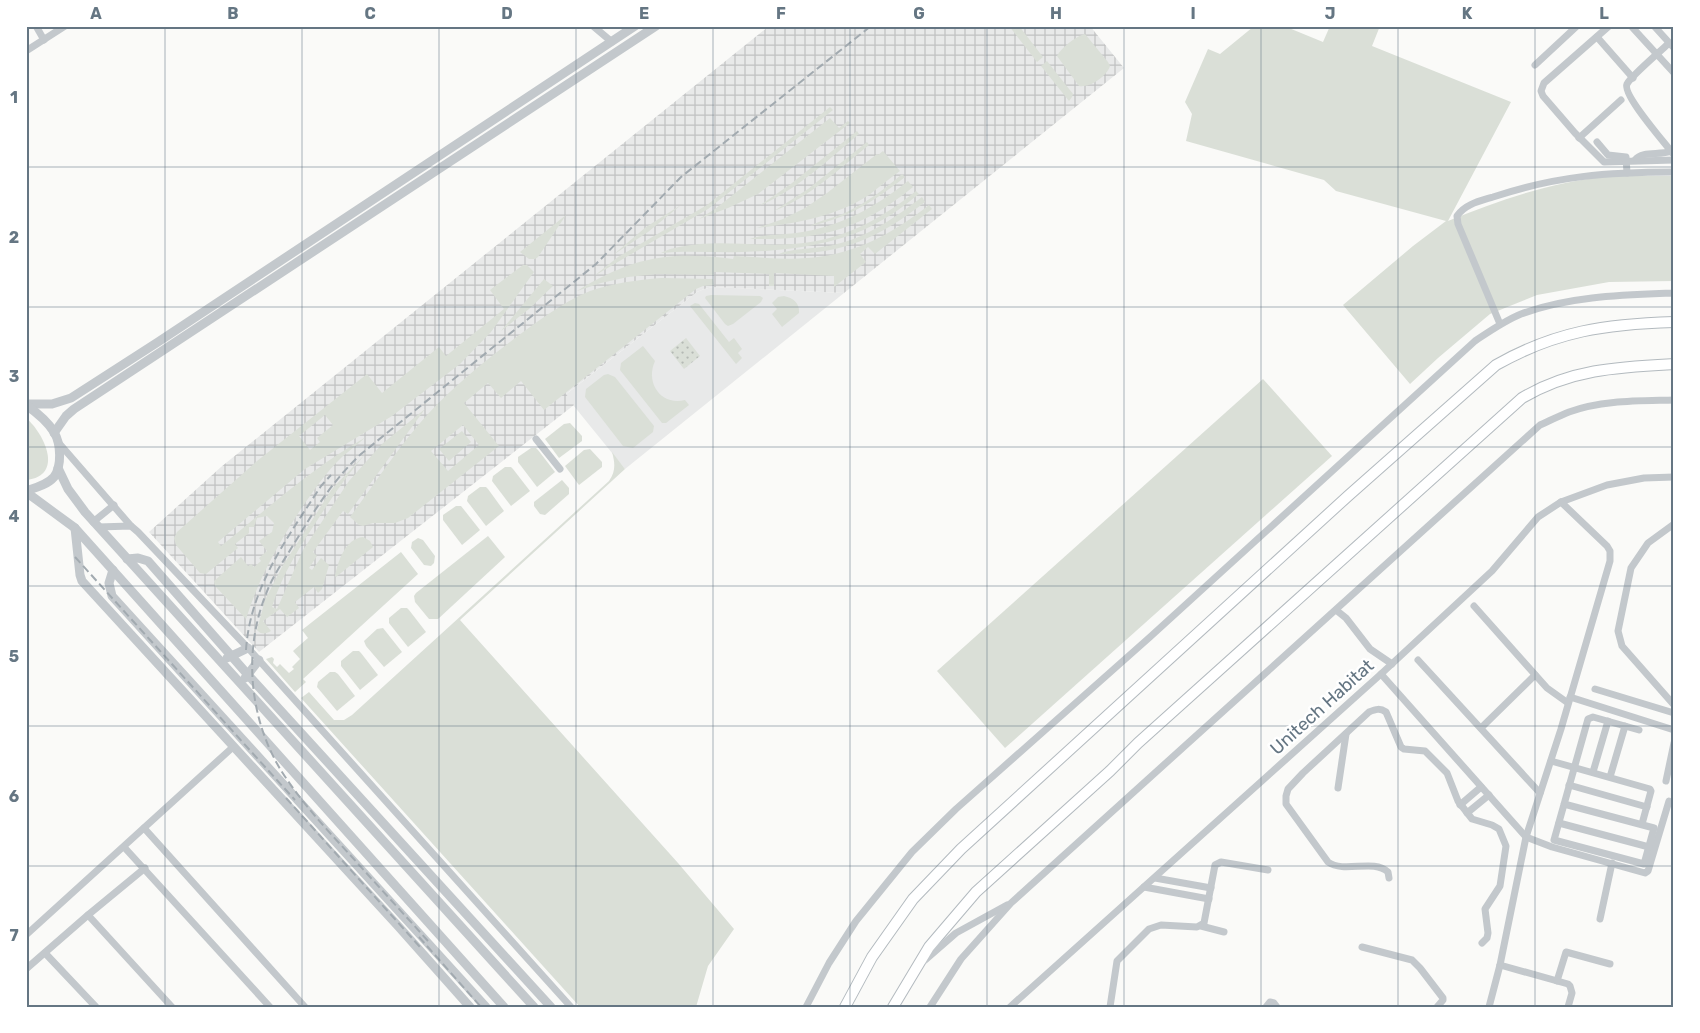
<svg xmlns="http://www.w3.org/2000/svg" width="1700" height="1033" font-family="Rubik,sans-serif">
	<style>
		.built { fill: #e8e9e9 }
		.industrial { fill: url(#industrial-grid) }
		.grass { fill: #dadfd7; fill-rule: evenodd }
		.park { fill: url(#park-dots) }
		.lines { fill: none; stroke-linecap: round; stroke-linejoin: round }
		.secondary-casing { stroke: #b3babf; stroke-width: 12 }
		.minor { stroke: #c3c8cc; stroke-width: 7 }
		.tertiary { stroke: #c3c8cc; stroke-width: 9 }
		.secondary { stroke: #fff; stroke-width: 10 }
		.rail { stroke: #a2aab0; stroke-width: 2; stroke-dasharray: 8 4; stroke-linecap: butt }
		.grid { fill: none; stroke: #657683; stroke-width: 1; stroke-opacity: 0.55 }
		.labels { text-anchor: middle; stroke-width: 5; stroke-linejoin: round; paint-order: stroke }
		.street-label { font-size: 18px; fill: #657683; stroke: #fff }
		.neatline { fill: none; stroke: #657683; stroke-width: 2 }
		.grid-label { font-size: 16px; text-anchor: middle; font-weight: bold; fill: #657683 }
	</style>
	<defs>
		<pattern id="industrial-grid" width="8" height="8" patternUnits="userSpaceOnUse" patternTransform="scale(1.25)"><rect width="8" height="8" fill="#e8e9e9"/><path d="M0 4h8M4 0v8" fill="none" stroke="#c0c1c2"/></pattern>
		<pattern id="park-dots" width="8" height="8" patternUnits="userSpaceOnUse" patternTransform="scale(1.25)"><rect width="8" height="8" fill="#dadfd7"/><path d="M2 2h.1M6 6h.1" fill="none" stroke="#b4b9b4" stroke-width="1.8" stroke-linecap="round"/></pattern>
	</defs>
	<rect width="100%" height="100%" fill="#fafaf8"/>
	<polygon class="built" points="713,287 844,293 625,469 565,395 697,292 704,289"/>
	<polygon class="industrial" points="769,26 1090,26 1124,68 844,293 713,287 704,289 697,292 566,394 574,405 259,652 149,532 221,467"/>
	<g class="grass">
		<polygon points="1009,26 1019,26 1043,57 1037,62"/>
		<path d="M1284,26L1323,42L1330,26H1380L1372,46L1511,102L1448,221C1497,201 1551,182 1605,177C1628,175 1651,176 1674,176V281L1609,282L1537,295L1490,314L1438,358L1410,384L1343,305L1413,246L1446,221L1336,191L1324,180L1186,141L1192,114L1185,102L1208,49L1220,54L1253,27Z"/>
		<path d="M1085,34L1108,62L1110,66C1107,76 1090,88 1079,86L1057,56C1061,48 1076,36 1085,34Z"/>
		<polygon points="1047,61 1073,94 1072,97 1069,101 1041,66"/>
		<polygon points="830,107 833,110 708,209 594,276 618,257 707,205"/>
		<polygon points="830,118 839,128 848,121 850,123 758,194 728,208 699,219 715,209"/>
		<path d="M857,131L859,134C828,160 797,190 759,206L792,183Z"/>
		<path d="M867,142L869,145C839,169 810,197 774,211L808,189Z"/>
		<path d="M883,151L900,171C889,179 879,187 869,195C835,217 797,223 757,228L783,219L805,208L827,193L877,154L878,155Z"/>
		<path d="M902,174L905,177C874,201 849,218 810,226C820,220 835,218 847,212C867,202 885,189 902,174Z"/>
		<path d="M908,181L913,187C859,231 819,240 750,239C763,234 782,235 796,233C840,227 874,208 908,181Z"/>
		<path d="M916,191L919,194C905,205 891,216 875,224C838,245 784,251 742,252C715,253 688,250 661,253C666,250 673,248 679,247C717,239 754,247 793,244C841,241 880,220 916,191Z"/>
		<path d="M922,197L925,202C877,239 842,255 779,254C792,248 817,249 833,245C867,238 894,218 922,197Z"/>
		<polygon points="681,205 648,232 613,255 646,227"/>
		<path d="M929,205L932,209L875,254L868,247L860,254L866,262L834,287V276L774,273V286H769V274L714,272V275L658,274L628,277L601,283L577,291C633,257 668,251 733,259L734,256C758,257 783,260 807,258C854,255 892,234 929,205Z"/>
		<polygon points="566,215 538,257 535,259 529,259 520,252"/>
		<path d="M523,265H527L534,272L491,332L460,364L392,416L305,469L218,542L221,546C269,507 312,468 366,437C358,444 350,450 342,457C325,473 312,493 299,512C277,546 258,580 246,619L215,586L214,581L241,557L248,566L251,564L254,567L261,561L259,558L267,551L259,541L272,532L274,523L267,516L257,518L254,527H249V533L235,544L238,548L206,574L200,573L176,545L174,538L177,532L257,461L367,374L382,393L439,347L446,356L504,309L490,290ZM325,415L333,425L317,438L320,442L310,450L299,436Z"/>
		<path d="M661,278L713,279L714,285L703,286L696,289L544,410L521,381L501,398L488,383L464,403L499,446L408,518L395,523H373L363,526L359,525L350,517C375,483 399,446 428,414C453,387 481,364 510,342C535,323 561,303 590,291C613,283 637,280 661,278ZM463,425L479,445L448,471L431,451Z"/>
		<polygon points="544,279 553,286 529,309 501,331"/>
		<polygon points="711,295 760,296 763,298 761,302 733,324 728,326 725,324 705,298 706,296"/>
		<path d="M784,296C793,298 800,303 799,313L782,327L772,314L777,309L772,303L778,297Z"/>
		<polygon points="695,303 699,304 729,342 734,338 742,349 738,353 742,358 736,364 690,306"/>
		<path d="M643,346L655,361C645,383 661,406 685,400L689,405L666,423H662L620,370L621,363Z"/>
		<polygon points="608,374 615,377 654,426 653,432 633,448 623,446 585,397 586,389 604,375"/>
		<polygon points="1263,379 1332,456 1005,748 937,671"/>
		<path d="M425,409L348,514L343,511L313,552L317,556L309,568L312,570L321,558L329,565L322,589L318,593L314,587L295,602L299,608L287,617L280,609L263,621L271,631C266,634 261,635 257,630L265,600L282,567L332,489L368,451C350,471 335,493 320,516C301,545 282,574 272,607L277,609L303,550L349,481L382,444Z"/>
		<path d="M26,418C44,433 65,476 26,480Z"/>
		<polygon points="570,423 582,436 582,441 559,458 545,439 564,424"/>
		<polygon points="462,431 471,442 449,461 439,449"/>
		<polygon points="531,448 536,448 538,450 555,472 537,487 518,462 518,457"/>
		<polygon points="590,449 602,462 602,467 579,485 565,466 584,450"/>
		<path d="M612,452L625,469L460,620L678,863L734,929L708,966L696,1007H580L301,698L309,692L334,720H344L352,715L609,481C616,471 615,463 612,452Z"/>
		<polygon points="505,467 511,467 513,469 530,491 511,506 492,481 493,476"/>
		<polygon points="562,480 569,488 569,494 545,515 540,514 534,506 534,502"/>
		<polygon points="480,487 486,487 488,489 504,511 486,526 467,501 468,496"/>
		<polygon points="456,506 461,506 480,530 462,545 443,520 443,515"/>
		<polygon points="488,536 505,557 438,619 429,619 415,602 414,596 416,593"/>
		<path d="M363,537L370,541L373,547L336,577L335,576C338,561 345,539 363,537Z"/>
		<polygon points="418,538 423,540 435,556 434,563 431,566 424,565 411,548 412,542"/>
		<polygon points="401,552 418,574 303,679 306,682 295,692 266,659 272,657 274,659 273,663 277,667 280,664 289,673 294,669 292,667 300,659 293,651 308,638 302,630"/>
		<polygon points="401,608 407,608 409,610 426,632 408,647 389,623 389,618"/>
		<polygon points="383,628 402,652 384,667 366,646 364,641 377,629"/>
		<polygon points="353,651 359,651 361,653 378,675 360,690 341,666 341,661"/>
		<polygon points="330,672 335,672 338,674 355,696 337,711 317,687 318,682"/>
	</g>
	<polygon class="park" points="686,338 700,356 684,369 670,351"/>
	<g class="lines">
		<defs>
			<g id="secondary">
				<path d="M845,1007L872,957L913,899L961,849L1348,496L1496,365C1556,331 1606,324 1674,322"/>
				<path d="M893,1007L929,947L976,892L1110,771L1138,743L1522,398C1571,369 1618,367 1674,364"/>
			</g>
		</defs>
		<use href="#secondary" class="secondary-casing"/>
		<g class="minor">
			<polyline points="36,26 44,40"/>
			<polyline points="593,26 612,42"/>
			<polyline points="1609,26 1544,83 1541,91 1543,96 1575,133 1604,162 1674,160"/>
			<polyline points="1631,26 1674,73"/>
			<polyline points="1654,26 1674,48"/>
			<polyline points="1597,37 1633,78"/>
			<path d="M1669,43C1661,51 1631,76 1627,84C1622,95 1666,144 1674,155"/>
			<polyline points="26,51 65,26"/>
			<polyline points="1535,65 1577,26"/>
			<polyline points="1579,138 1621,100"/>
			<polyline points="1597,142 1608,155 1626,157 1627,173"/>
			<path d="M1635,160C1643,150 1660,156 1671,151"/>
			<path d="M1500,324L1458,224L1457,216C1465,204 1480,201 1493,197C1556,176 1608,172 1674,172"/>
			<polyline points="536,439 560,469"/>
			<polyline points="58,442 131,526"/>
			<polyline points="93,522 114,505"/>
			<polyline points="1674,524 1648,543 1631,568 1618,631 1622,646 1674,705"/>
			<polyline points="98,527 131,526 138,532 248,648 571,1007"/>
			<polyline points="1474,606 1547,688 1568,703"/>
			<polyline points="1336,610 1346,618 1370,649 1392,664"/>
			<polyline points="1418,660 1540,793"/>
			<polyline points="1381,674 1526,837 1552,847 1645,873 1648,871 1669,801"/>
			<polyline points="1595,689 1674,713"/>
			<polyline points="1570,697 1674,730"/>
			<polyline points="1481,728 1535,675"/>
			<polyline points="1551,761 1650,789 1651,791 1642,824"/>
			<polyline points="1593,772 1608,721"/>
			<polyline points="1610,777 1625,726"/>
			<polyline points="1666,781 1674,743"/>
			<polyline points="1569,785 1647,807"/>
			<polyline points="1338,788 1346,734"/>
			<polyline points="1564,804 1654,828 1644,864 1554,840 1588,719 1593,717 1639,730"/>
			<polyline points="1460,805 1481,787"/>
			<polyline points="1467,813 1489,795"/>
			<polyline points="1559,823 1649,847"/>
			<polyline points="144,828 305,1007"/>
			<polyline points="124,847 270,1007"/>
			<polyline points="1155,878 1211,888"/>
			<path d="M1389,878L1388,872C1373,858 1345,874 1328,862L1286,804V796L1288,789L1303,773L1369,712C1376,709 1380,708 1386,712L1401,747L1404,749L1425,751L1447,773L1458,801L1472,819L1492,825L1499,829L1506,846L1500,886L1485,909L1488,933L1487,938L1482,943"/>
			<polyline points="1144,887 1209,899"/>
			<polyline points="88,915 172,1007"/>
			<polyline points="1600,919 1612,863"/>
			<polyline points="1201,926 1224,932"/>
			<polyline points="26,935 233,747"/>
			<polyline points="1362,947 1412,960 1420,968 1443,998 1443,1000 1437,1007"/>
			<polyline points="45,953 96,1007"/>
			<polyline points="925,960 956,933 1007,905"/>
			<polyline points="1500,965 1568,984 1570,986 1572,993 1568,1007"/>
			<polyline points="26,969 88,915 145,868"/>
			<polyline points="1557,981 1566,952 1610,964"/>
			<path d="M806,1007L829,963L856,921L912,852L956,809L1150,637L1475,341C1490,331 1504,321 1521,314C1570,296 1622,295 1674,293"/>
			<path d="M930,1007L961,959L1011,903L1540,425C1549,421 1559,416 1569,412C1602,400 1639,401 1674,400"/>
			<polyline points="1010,1007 1381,674 1492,571 1538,517 1561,502 1607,485 1644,478 1674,477"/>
			<polyline points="1110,1007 1117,961 1149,929 1161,925 1197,927 1204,923 1215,865 1221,862 1268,870"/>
			<polyline points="1266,1007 1270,1002 1274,1003 1277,1007"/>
			<polyline points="1489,1007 1500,965 1526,837 1561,729 1610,561 1610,551 1607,546 1561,502"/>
		</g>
		<g class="tertiary">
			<polyline points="26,404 52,404 71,398 158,342 635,26"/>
			<path d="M26,405C36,412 48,422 54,432C61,444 62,466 54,477C47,485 35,488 26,491"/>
			<polyline points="54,433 66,416 74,409 656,26"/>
			<polyline points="58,468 68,489 85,512 534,1007"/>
			<polyline points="26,492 75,528 504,1007"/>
			<polyline points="75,528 80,575 82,581 398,926 470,1007"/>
			<polyline points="127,559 138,558 148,561 249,676 551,1007"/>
			<polyline points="113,570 109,583 112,596 486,1007"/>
			<polyline points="227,658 248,648"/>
			<polyline points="245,678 259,660"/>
		</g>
		<use href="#secondary" class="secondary"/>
		<g class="rail">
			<polyline points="75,557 295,800"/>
			<path d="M246,650C250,587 288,537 321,486L331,475"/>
			<polyline points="286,798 420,947"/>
			<polyline points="419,937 481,1007"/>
			<path d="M428,941C403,913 377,885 352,857C327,830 302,803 282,772C249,719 243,651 266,594C272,577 283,562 292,547C313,513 331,482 361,454L596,264L681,177L871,26"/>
		</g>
	</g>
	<path class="grid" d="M165,26V1007M302,26V1007M439,26V1007M576,26V1007M713,26V1007M850,26V1007M987,26V1007M1124,26V1007M1261,26V1007M1398,26V1007M1535,26V1007M26,167H1674M26,307H1674M26,447H1674M26,586H1674M26,726H1674M26,866H1674"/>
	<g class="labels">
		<g class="street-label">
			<text transform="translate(1322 707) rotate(-42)" y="6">Unitech Habitat</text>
		</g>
	</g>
	<rect width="1700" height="1033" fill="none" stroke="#ffffff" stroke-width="55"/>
	<rect x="28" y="28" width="1644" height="978" class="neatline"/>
	<g class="grid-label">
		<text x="96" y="19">A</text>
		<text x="233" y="19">B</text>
		<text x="370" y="19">C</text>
		<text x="507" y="19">D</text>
		<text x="644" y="19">E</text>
		<text x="781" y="19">F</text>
		<text x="919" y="19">G</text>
		<text x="1056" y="19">H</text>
		<text x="1193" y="19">I</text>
		<text x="1330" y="19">J</text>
		<text x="1467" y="19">K</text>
		<text x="1604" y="19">L</text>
		<text x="14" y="103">1</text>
		<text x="14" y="243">2</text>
		<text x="14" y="382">3</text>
		<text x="14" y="522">4</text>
		<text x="14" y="662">5</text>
		<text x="14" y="802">6</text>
		<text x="14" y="941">7</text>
	</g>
</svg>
